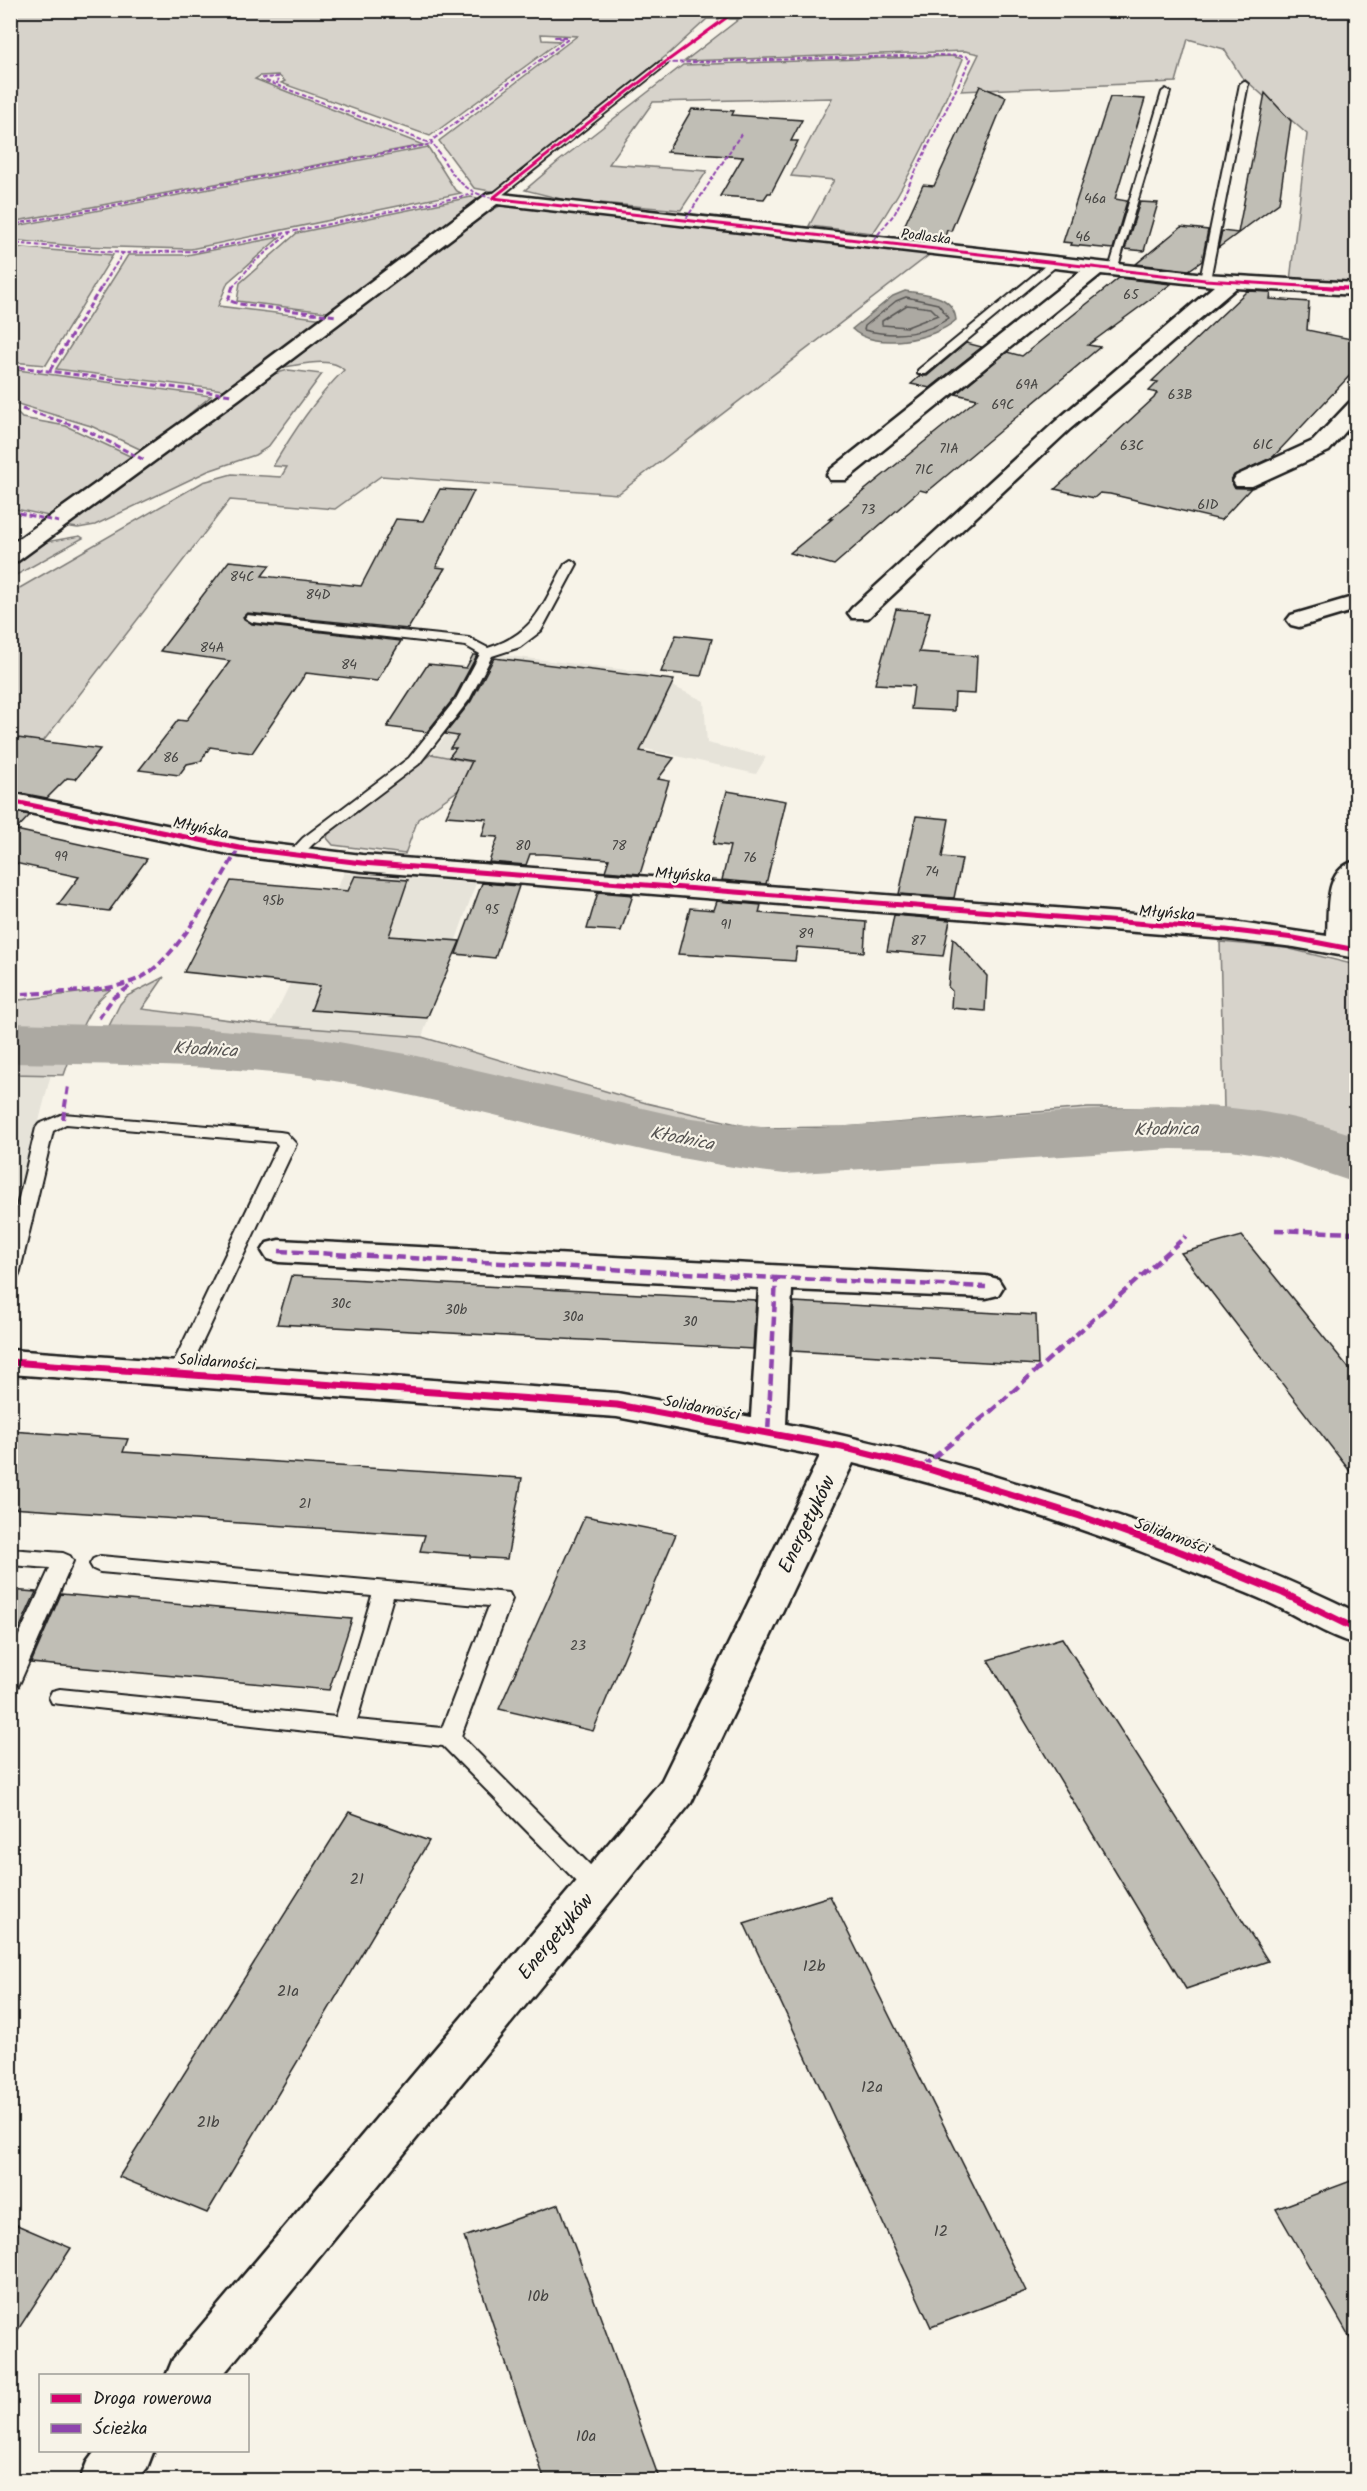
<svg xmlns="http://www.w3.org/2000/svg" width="1367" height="2491" font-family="Kalam,sans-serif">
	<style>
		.built { fill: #e6e3d9 }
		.green { fill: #d7d3cb; stroke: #7a7874; stroke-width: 1.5 }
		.water { fill: #aca9a2; stroke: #72716c; stroke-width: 1.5 }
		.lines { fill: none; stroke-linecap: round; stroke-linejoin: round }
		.shore { stroke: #565452; stroke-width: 1.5 }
		.river { fill: #aca9a2; fill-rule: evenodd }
		.building { fill: #c0beb5; stroke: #1c1c1c; stroke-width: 1.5 }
		.service-casing { stroke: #1c1c1c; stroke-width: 4 }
		.minor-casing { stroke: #1c1c1c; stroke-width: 5 }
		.service { fill: #f7f3e8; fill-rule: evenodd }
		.minor { fill: #f7f3e8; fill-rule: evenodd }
		.quiet-far3 { stroke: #8e44ad; stroke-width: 2; stroke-dasharray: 4.5 2; stroke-linecap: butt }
		.quiet-far2 { stroke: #8e44ad; stroke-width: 3; stroke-dasharray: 6 3; stroke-linecap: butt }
		.quiet-far1 { stroke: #8e44ad; stroke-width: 4; stroke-dasharray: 8 4; stroke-linecap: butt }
		.quiet { stroke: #8e44ad; stroke-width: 4.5; stroke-dasharray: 10 4.5; stroke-linecap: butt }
		.cycleway-far3-casing { stroke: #f7f3e8; stroke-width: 5 }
		.cycleway-far2-casing { stroke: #f7f3e8; stroke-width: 6 }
		.cycleway-far1-casing { stroke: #f7f3e8; stroke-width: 8 }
		.cycleway-casing { stroke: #f7f3e8; stroke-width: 10 }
		.cycleway-far3 { stroke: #d6006c; stroke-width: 3 }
		.cycleway-far2 { stroke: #d6006c; stroke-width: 4 }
		.cycleway-far1 { stroke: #d6006c; stroke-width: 5 }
		.cycleway { stroke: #d6006c; stroke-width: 7 }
		.labels { text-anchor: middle; stroke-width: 4.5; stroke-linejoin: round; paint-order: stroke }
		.number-label { font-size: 14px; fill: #454442 }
		.far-street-label { font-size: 14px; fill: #1c1c1c; stroke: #f7f3e8 }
		.street-label { font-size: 16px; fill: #1c1c1c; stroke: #f7f3e8 }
		.near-number-label { font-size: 16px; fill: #454442 }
		.water-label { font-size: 18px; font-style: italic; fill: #565452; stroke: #f7f3e8 }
		.near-street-label { font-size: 20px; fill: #1c1c1c; stroke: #f7f3e8 }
	</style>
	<rect width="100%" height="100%" fill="#f7f3e8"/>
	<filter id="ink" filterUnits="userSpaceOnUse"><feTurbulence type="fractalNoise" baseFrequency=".0167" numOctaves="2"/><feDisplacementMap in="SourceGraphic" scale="12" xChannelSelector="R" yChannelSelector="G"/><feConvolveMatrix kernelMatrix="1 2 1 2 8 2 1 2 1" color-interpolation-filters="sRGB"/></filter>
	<g filter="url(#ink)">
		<g class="built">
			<polygon points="501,655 643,672 704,701 707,743 766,757 756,774 646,749 630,775 492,766 431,754 474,701"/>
			<polygon points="344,873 476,883 422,1037 270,1025"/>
			<polygon points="11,1074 51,1074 11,1231"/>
		</g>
		<g class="green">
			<polygon points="11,11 1356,11 1356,286 1290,281 1307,134 1241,76 1224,49 1188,39 1176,82 961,91 979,54 965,51 685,61 739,19 707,19 671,52 495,192 474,188 439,141 577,36 541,34 542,40 560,41 430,136 281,83 285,81 278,75 260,76 255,79 423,145 11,222"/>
			<path d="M951,56L963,59C938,117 910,181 873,233L809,226L834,180L791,176L832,98L653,102L609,164L707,171L681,210L565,200L525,190L559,161L683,65Z"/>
			<polygon points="428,147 455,190 461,193 191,249 75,246 11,240 11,227"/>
			<polygon points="471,197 487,199 334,313 237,301 240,283 297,233"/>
			<path d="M506,203L933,252L618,494L381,476L335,509L230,500L11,783V593L203,482L232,474L281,477L287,467L273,466C294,431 315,399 344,370C332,356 300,365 284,367L486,213Z"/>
			<polygon points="280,237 228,282 218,306 325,319 231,391 56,369 128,255 187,255"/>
			<polygon points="10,247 113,255 46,365 11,362"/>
			<polygon points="10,369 211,396 144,451 91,426 11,402"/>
			<polygon points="288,370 322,374 268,447 255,455 208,471 95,525 78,528 64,526 109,497 270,375"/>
			<polygon points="10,406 22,418 66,426 134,458 53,517 11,508"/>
			<polygon points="80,536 83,538 11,578 10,561 40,543"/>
			<polygon points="431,754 492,766 418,819 405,854 333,845 327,838 328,834"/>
			<polygon points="1220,942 1286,948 1356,965 1356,1149 1288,1129 1221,1120 1102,1123 803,1142 712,1136 378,1062 228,1044 103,1038 120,1004 127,996 164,977 142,1009 270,1025 422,1037 646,1103 754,1128 844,1127 1088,1108 1224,1108"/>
			<path d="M111,989C93,1002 85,1020 77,1038H11V1001Z"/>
			<polygon points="11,1054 71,1055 64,1075 11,1074"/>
		</g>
		<path class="water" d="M905,291C926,294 953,294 956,320C934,340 874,351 852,329L893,296Z"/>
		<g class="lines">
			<g class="shore">
				<path d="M906,297L938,304L949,318C923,336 894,337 864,330L865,326L896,301Z"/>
				<polygon points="907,305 931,308 938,315 907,327 882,325 882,321"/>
			</g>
			<path class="river" d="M10,1023L185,1027L316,1038L412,1055L677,1116L785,1130L1171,1105C1240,1106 1291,1113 1356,1136V1183L1278,1157L1231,1150L1171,1149L785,1174C638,1158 503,1112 359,1085C244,1064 127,1065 10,1063Z"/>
		</g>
		<g class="building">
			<polygon points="980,86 1006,97 951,231 947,230 945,237 901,233 923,185 934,186"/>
			<polygon points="1265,93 1291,121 1279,203 1218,248 1222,231 1238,233"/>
			<polygon points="1110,97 1145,99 1115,199 1127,201 1113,249 1071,245 1072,243 1063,242"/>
			<polygon points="692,109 734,111 732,115 802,120 791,141 798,141 771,193 768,193 764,199 720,196 743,157 667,152"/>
			<polygon points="1140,202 1158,203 1144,251 1125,249"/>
			<polygon points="1181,227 1208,230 1202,261 1189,270 1136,264"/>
			<polygon points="1119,278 1171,284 1088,345 1100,347 927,492 920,490 834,565 790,553 832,519 829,519 977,399 956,394 1007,352 1022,356"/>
			<polygon points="1247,291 1271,292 1270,299 1309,302 1307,330 1356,340 1356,369 1273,457 1234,475 1231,480 1234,487 1251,488 1221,520 1110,494 1100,493 1094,498 1055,489 1154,398 1157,393 1149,391 1158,382 1152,381"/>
			<polygon points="966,343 982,347 930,388 911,384 920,376 927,376"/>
			<polygon points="440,489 474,491 436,567 445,568 408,629 247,613 243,617 252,624 401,641 377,681 306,673 252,753 210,747 201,761 187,764 179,775 139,770 178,720 186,721 230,661 160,651 229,561 270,565 262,576 361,586 396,519 423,521"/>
			<polygon points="896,609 930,612 919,652 977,656 975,694 955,693 954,711 911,709 914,686 875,684"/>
			<polygon points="676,635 712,639 701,676 661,672"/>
			<polygon points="473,655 477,655 454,698 427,732 387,727 428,664 466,668"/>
			<polygon points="494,658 674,680 640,751 674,758 658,779 669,781 640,874 605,871 609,859 543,854 530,854 526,865 489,862 498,837 482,836 487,819 446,816 472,761 449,757 456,748 450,748 458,736 445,734 471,701"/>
			<polygon points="10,737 100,749 76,779 67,778 47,798 10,791"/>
			<polygon points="727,791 786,801 766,884 722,880 730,846 713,844"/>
			<polygon points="10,811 30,815 16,830 147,859 109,911 58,905 79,877 10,862"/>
			<polygon points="916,816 949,819 942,857 962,859 954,898 899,894"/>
			<polygon points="355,876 408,880 389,936 460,941 427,1018 311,1010 320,986 184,972 231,881 348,891"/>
			<polygon points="482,883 519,886 495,958 456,954"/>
			<polygon points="598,892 633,895 621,931 587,929"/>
			<polygon points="717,901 761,905 759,913 866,922 864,952 797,947 795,961 678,954 690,908 714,910"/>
			<polygon points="894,915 950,920 943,956 887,951"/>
			<polygon points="953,938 987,976 985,1011 951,1008 952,991 948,987"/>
			<polygon points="1242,1236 1356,1377 1356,1479 1181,1253"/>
			<polygon points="291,1276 756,1300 753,1349 277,1324"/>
			<polygon points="794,1302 1036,1315 1038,1365 792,1351"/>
			<polygon points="10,1431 128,1439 123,1452 522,1478 507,1559 470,1557 470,1555 420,1551 425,1535 10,1508"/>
			<polygon points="585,1516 676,1534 593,1731 499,1709"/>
			<polygon points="10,1590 36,1592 10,1649"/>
			<polygon points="61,1594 218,1608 352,1619 329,1690 31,1663"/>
			<polygon points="1062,1638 1268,1961 1186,1989 988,1660"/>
			<polygon points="349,1812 429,1841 207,2213 119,2177"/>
			<polygon points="830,1896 1026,2291 931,2327 744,1923"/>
			<polygon points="1356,2179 1356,2348 1276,2209"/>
			<polygon points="559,2204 614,2354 660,2481 545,2481 464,2237"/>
			<polygon points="10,2222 71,2248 10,2342"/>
		</g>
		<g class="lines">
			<defs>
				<g id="service">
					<polygon points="660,62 667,64 496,200 490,200 490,196"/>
					<polygon points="1244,81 1248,84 1210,280 1205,283 1200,280 1240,84"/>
					<polygon points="1166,89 1170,92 1117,270 1108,272 1162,92"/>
					<polygon points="1051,261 1060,263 926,374 918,374 918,370"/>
					<path d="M571,560L577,564L541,631L520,647L492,656L469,700L419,764L313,844L299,858H289L287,855L303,838L409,758L456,699L480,654L466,646L252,622L245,618L247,615L469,638L488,648C536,633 542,605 565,564Z"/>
					<polygon points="63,1114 280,1132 286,1133 296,1144 186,1377 172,1377 169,1372 278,1145 275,1142 66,1124 53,1131 19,1275 10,1281 10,1235 36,1128 39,1124"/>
					<polygon points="10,1549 63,1553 70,1556 73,1561 21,1680 18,1686 10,1688 10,1655 50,1568 10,1565"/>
					<path d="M100,1556L509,1593L512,1599L461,1736L605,1880L609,1887L605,1894L597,1897L589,1894L443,1746L52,1703L49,1697L52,1691L60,1689L336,1717L372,1596L100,1572L93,1569L90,1564L93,1559ZM393,1597L489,1606L442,1728L357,1720Z"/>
				</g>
				<g id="minor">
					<polygon points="493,193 1205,274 1356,283 1356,295 1236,288 1070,429 868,618 852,618 848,613 852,608 1056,421 1214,286 1101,274 846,480 830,480 827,475 830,470 1081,271 497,204 239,399 18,561 10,563 10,545 225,391 487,194"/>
					<polygon points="1356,401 1356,419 1329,451 1252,486 1236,486 1233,481 1236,476 1313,441 1349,403"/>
					<polygon points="1356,596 1356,610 1299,627 1291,625 1287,620 1291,615"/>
					<path d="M10,793L239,840L362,855L1226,921L1327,936C1329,909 1323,869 1356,861V958L1294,947L1226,939L362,871L239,856L10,809Z"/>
					<path d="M279,1240L986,1276L998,1279L1003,1287L998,1295L986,1298L792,1290L786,1424C869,1439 949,1462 1029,1487C1141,1521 1251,1561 1356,1612V1644C1326,1636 1298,1616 1270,1603C1239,1589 1205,1577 1173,1564C1070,1522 961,1490 853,1463L691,1803L222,2376H166L173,2359L662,1780L820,1456L617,1417L10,1374V1350L617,1393L751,1417L759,1288L279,1262L267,1259L262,1251L267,1243Z"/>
					<polygon points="96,2450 154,2450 147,2468 137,2480 80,2480 87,2462"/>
				</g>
			</defs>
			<use href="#service" class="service-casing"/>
			<use href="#minor" class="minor-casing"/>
			<use href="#service" class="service"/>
			<use href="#minor" class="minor"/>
			<g class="quiet-far3">
				<polygon points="555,37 567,37 567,40"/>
				<polyline points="666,63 938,55 966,56 971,59 895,213 872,242"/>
				<polyline points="277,84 278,77 263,78 266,81 432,144"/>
				<path d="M493,198C457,191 450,169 431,141L567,40"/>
				<polyline points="686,219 741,134"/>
				<polyline points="10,225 432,144"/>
				<polyline points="10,243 123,253 198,251 474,194"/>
				<polyline points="101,288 123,253"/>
				<polyline points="232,288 253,263 290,233"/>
			</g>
			<g class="quiet-far2">
				<polyline points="233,286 228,300 239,304 336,316"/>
				<polyline points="10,366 232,395"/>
				<polyline points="50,370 102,286"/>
				<polyline points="22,409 82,428 144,460"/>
				<polyline points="10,511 59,522"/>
			</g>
			<g class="quiet-far1">
				<path d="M10,995C49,991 103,995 138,979C175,963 218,883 239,848"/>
				<polyline points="99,1018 113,998 133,984"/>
				<polyline points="63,1119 68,1086"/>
			</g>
			<g class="quiet">
				<polyline points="1275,1230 1356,1233"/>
				<polyline points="279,1251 776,1278 768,1433"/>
				<polyline points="776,1278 986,1287"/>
				<polyline points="922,1467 991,1411 1186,1236"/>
			</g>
			<defs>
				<g id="cycleway-far3">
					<polyline points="493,198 1205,280 1334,288"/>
					<polyline points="493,198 663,64 737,10"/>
				</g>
				<polyline id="cycleway-far2" points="1309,286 1356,289"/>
				<polyline id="cycleway-far1" points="10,801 239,848 362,863 1226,930 1294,938 1356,950"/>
				<polyline id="cycleway" points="10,1362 617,1405 842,1447 922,1467 1080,1516 1181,1552 1283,1593 1356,1629"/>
			</defs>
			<use href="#cycleway-far3" class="cycleway-far3-casing"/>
			<use href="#cycleway-far2" class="cycleway-far2-casing"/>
			<use href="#cycleway-far1" class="cycleway-far1-casing"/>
			<use href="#cycleway" class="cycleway-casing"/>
			<use href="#cycleway-far3" class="cycleway-far3"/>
			<use href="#cycleway-far2" class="cycleway-far2"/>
			<use href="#cycleway-far1" class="cycleway-far1"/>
			<use href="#cycleway" class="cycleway"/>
		</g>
	</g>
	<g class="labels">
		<g class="number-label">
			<text x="1095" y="203">46a</text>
			<text x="1083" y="241">46</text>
			<text x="1131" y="299">65</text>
			<text x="1027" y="389">69A</text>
			<text x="1180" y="399">63B</text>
			<text x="1003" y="409">69C</text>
			<text x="1263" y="449">61C</text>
			<text x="1132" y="450">63C</text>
			<text x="949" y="453">71A</text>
			<text x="924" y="474">71C</text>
			<text x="1208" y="509">61D</text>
			<text x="868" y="514">73</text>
			<text x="242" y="581">84C</text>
			<text x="318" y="599">84D</text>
			<text x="212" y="652">84A</text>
			<text x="349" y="669">84</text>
			<text x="171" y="762">86</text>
			<text x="523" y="850">80</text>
			<text x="619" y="850">78</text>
			<text x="61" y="861">99</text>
			<text x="750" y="862">76</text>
			<text x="932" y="876">74</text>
			<text x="273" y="905">95b</text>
			<text x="492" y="914">95</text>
			<text x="726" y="929">91</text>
			<text x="806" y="938">89</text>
			<text x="918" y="945">87</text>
			<text x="341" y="1308">30c</text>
			<text x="456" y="1314">30b</text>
			<text x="573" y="1321">30a</text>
			<text x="690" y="1326">30</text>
			<text x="305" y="1508">21</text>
			<text x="578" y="1650">23</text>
		</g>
		<g class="far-street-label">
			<text transform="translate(926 236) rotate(7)" y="5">Podlaska</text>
		</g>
		<g class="street-label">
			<text transform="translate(201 827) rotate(12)" y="6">Młyńska</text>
			<text transform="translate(683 874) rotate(4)" y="6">Młyńska</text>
			<text transform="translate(1167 912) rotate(4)" y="6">Młyńska</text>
			<text transform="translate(217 1361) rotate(4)" y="6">Solidarności</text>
			<text transform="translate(702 1407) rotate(11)" y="6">Solidarności</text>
			<text transform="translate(1172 1535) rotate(20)" y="6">Solidarności</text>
		</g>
		<g class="near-number-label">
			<text x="357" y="1884">21</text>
			<text x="814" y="1971">12b</text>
			<text x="288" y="1996">21a</text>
			<text x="872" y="2092">12a</text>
			<text x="208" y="2127">21b</text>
			<text x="941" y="2236">12</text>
			<text x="538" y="2301">10b</text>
			<text x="586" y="2441">10a</text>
		</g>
		<g class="water-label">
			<text transform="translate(205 1049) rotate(3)" y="6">Kłodnica</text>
			<text transform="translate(1166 1129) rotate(-1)" y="6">Kłodnica</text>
			<text transform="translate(682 1138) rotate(11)" y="6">Kłodnica</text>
		</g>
		<g class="near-street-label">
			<text transform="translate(806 1524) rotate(-64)" y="7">Energetyków</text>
			<text transform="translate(555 1936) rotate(-50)" y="7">Energetyków</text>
		</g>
	</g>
	<rect width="1367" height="2491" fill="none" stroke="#f7f3e8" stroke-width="36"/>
	<rect x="18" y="18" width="1331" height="2455" fill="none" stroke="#1c1c1c" stroke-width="2" filter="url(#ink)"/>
	<rect x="39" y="2374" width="210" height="78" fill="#f7f3e8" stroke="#9f9d96" stroke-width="1.5"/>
	<rect x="51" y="2394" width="30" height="9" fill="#d6006c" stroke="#9f9d96" stroke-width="1.5"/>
	<text x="93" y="2404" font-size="18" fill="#1c1c1c">Droga rowerowa</text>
	<rect x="51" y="2424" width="30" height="9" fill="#8e44ad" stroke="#9f9d96" stroke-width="1.5"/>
	<text x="93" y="2434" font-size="18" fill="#1c1c1c">Ścieżka</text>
</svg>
